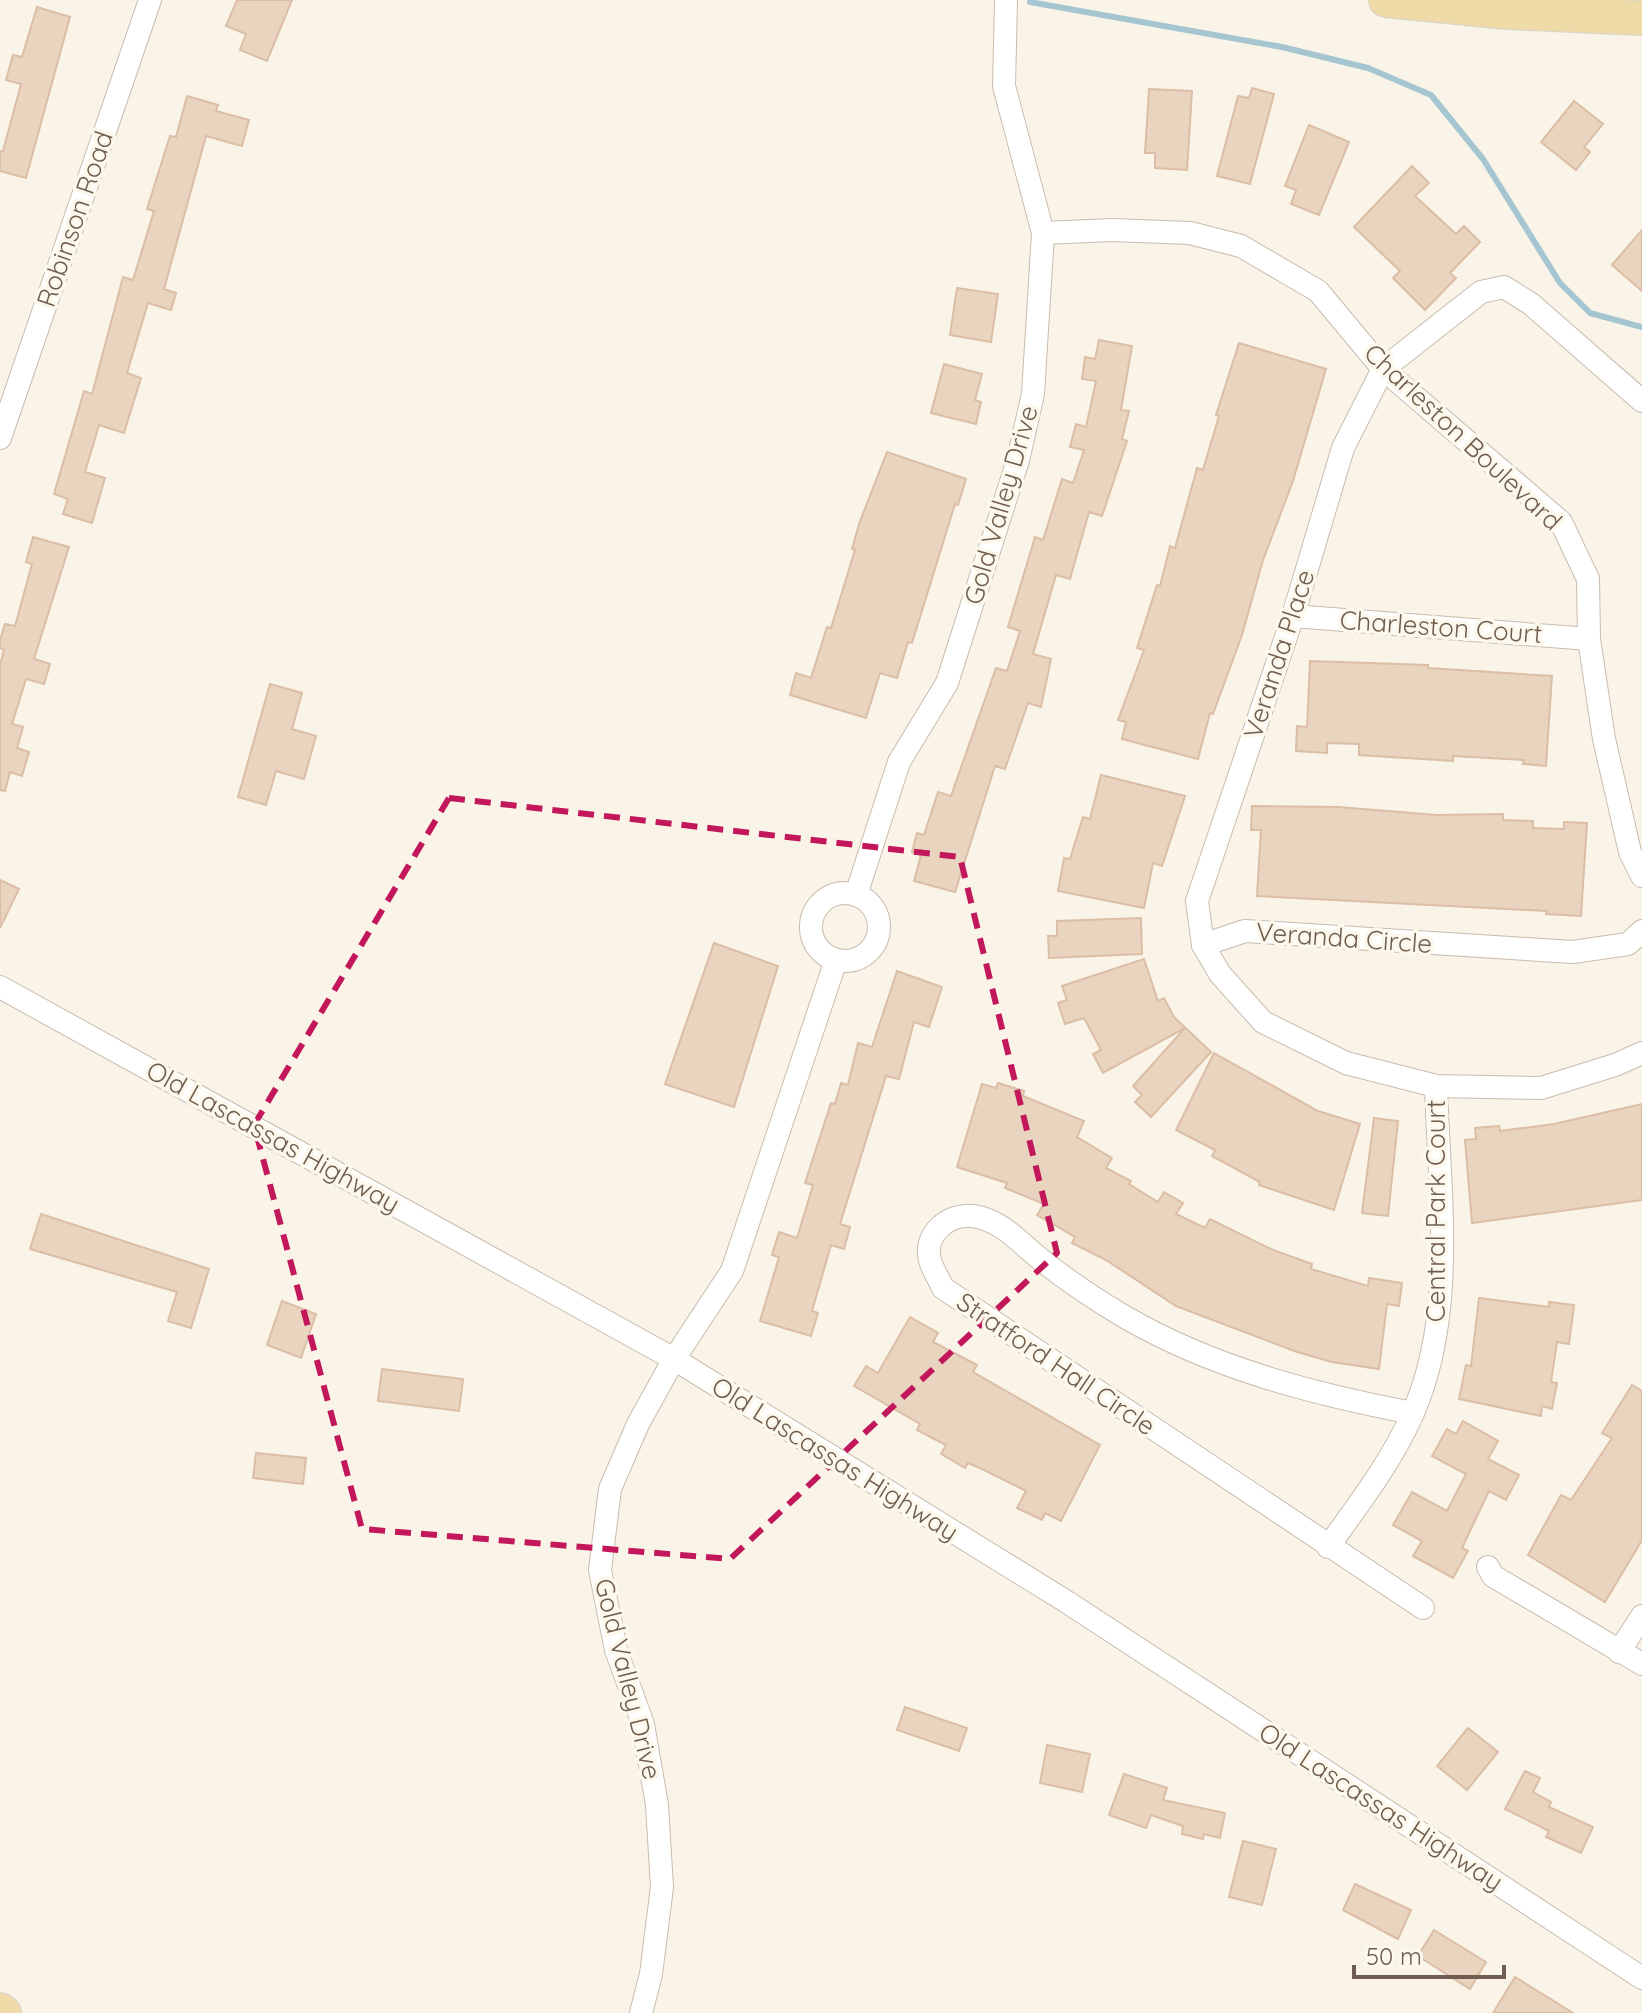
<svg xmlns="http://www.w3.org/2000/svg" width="1642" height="2013" font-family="Quicksand,sans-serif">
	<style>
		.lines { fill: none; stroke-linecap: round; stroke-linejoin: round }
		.stream { stroke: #a5c6d0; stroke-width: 6 }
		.building { fill: #e9d4c0; stroke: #dbbea5; stroke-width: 2 }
		.minor-casing { stroke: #c9bcae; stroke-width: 24 }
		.primary-casing { stroke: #d7d2ce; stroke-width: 36 }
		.minor { stroke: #fff; stroke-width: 22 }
		.primary { stroke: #efdba8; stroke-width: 34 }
		.marked { fill: none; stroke: #c2185b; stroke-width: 6; stroke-dasharray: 16 10; stroke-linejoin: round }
		.labels { text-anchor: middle; stroke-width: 7; stroke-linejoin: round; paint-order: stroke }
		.street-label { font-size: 26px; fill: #6f5d4f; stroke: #fcf8ec }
	</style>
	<rect width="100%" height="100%" fill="#f9f4e7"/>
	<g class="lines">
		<polyline class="stream" points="1030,2 1282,47 1368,68 1431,95 1483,159 1560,283 1590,313 1642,327"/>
	</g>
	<g class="building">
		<polygon points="237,0 292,0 267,61 240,50 246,34 226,26"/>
		<polygon points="37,7 70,17 26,178 0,171 0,151 3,151 21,84 6,80 13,55 22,57"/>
		<polygon points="1252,88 1274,94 1250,184 1217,176 1238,96 1249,98"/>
		<polygon points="1149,89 1192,91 1187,170 1155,168 1155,153 1145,153"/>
		<polygon points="187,96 218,105 216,111 249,120 242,146 206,136 164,289 176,293 171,310 148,303 127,373 141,378 124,433 99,425 85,472 105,478 92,523 63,514 68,499 54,494 84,391 92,394 123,277 133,280 154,211 147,209 170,136 176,137"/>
		<polygon points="1574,101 1603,124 1584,147 1590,152 1576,170 1541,142"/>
		<polygon points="1309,125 1349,142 1319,215 1291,204 1296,190 1285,186"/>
		<polygon points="1412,166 1429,183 1415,196 1456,234 1464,226 1480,242 1450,273 1456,278 1425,310 1393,278 1400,271 1354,227"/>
		<polygon points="1642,230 1642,291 1612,265"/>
		<polygon points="957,288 998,294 991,342 950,335"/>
		<polygon points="1099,340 1132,346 1121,410 1129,411 1122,439 1127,441 1102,516 1089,512 1070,579 1056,575 1033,654 1051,659 1041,707 1028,703 1005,769 995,766 955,892 914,881 921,855 912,852 917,833 924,835 938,792 951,796 996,668 1007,671 1020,631 1008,627 1035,537 1043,540 1062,479 1073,483 1084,450 1070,447 1076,424 1086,427 1096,381 1082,379 1085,357 1095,359"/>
		<polygon points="1239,343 1326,369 1293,481 1263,560 1242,635 1213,714 1210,713 1198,759 1122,739 1126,722 1118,720 1144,650 1137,648 1157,585 1160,586 1170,546 1175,548 1197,468 1203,470 1219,416 1216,415"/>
		<polygon points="944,364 982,374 975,400 981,402 976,424 931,413"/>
		<polygon points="887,452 966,479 958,505 955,504 912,643 908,642 897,678 880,673 866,718 790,695 796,673 811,678 827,627 831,628 855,550 852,549 859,524"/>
		<polygon points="33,537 69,547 34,659 50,664 44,684 26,679 12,724 23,727 17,748 29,752 22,776 10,772 5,791 0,790 0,665 4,650 0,648 0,640 5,624 15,626 32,564 26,562"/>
		<polygon points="1310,661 1428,665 1428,668 1552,676 1546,766 1523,764 1524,760 1453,756 1453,761 1359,755 1359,744 1327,743 1327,753 1296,751 1297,726 1307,727"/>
		<polygon points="270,684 302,693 292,729 316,736 304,779 276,771 266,805 238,797"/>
		<polygon points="1101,775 1185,796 1162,866 1153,863 1144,908 1058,891 1064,858 1070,859 1083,817 1090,819"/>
		<polygon points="1252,806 1338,807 1437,815 1503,814 1503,820 1533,821 1533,828 1564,829 1564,822 1587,823 1581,916 1546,914 1547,911 1257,896 1261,830 1251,830"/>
		<polygon points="0,880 19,889 0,928"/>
		<polygon points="1141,918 1142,954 1049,958 1048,936 1057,936 1057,921"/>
		<polygon points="714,943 778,966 734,1107 665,1084"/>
		<polygon points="1144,959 1158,1001 1164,998 1174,1017 1211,1052 1151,1117 1135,1102 1142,1095 1133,1086 1185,1028 1103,1073 1093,1054 1101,1050 1084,1018 1065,1024 1058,1003 1067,1000 1062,986"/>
		<polygon points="897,971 942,987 929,1027 914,1022 899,1079 886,1076 840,1224 850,1227 844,1249 831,1245 812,1311 818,1313 811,1336 760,1321 779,1257 772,1255 779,1232 797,1238 813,1185 805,1183 831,1103 835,1104 841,1083 848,1085 858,1043 872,1047"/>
		<polygon points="1214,1053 1318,1111 1360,1124 1334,1210 1259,1185 1260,1182 1212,1156 1215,1150 1176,1130"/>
		<polygon points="998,1083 1024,1091 1023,1096 1084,1121 1077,1137 1112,1158 1106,1168 1131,1181 1129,1184 1158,1202 1164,1192 1183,1203 1176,1214 1205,1228 1210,1219 1273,1250 1312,1264 1311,1269 1368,1286 1369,1278 1402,1283 1399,1306 1387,1304 1379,1369 1332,1362 1297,1352 1176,1306 1106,1260 1072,1243 1075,1237 1037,1215 1044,1204 1005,1188 1007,1183 957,1167 982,1084 996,1088"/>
		<polygon points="1642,1104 1642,1200 1472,1223 1465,1140 1476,1139 1475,1128 1499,1126 1500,1131 1554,1124"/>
		<polygon points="1374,1118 1398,1121 1388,1216 1362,1213"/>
		<polygon points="41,1214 209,1269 191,1328 168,1321 177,1292 30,1249"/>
		<polygon points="1479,1298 1549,1307 1549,1302 1574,1305 1569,1344 1557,1342 1551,1382 1557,1383 1552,1409 1542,1406 1541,1416 1459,1399 1466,1365 1471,1366"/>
		<polygon points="282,1301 316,1314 301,1358 267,1345"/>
		<polygon points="910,1317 938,1333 933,1342 977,1365 973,1372 1100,1445 1061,1521 1045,1513 1042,1520 1017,1508 1026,1491 982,1469 968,1463 965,1468 941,1454 946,1445 917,1430 920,1424 854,1386 866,1366 878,1373"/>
		<polygon points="382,1369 463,1379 459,1411 378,1401"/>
		<polygon points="1632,1385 1642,1391 1642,1540 1605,1602 1528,1555 1561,1495 1571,1500 1612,1438 1602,1433"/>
		<polygon points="1463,1421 1498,1441 1488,1459 1519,1475 1506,1500 1489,1491 1462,1548 1468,1551 1453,1578 1413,1556 1422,1541 1393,1525 1412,1492 1447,1511 1466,1474 1432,1456 1447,1429 1456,1434"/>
		<polygon points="256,1453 306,1458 303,1484 253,1478"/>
		<polygon points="905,1707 967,1728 959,1751 897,1730"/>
		<polygon points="1468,1728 1498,1752 1467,1790 1437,1766"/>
		<polygon points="1047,1745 1090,1754 1082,1792 1040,1783"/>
		<polygon points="1525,1771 1540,1778 1533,1792 1551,1802 1549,1807 1593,1827 1581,1853 1546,1837 1549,1831 1505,1809"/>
		<polygon points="1124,1774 1167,1788 1163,1800 1225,1813 1220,1838 1204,1834 1203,1839 1182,1834 1183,1826 1151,1815 1146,1828 1109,1815"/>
		<polygon points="1243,1841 1276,1849 1262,1905 1229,1897"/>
		<polygon points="1355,1884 1411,1910 1398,1939 1343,1910"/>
		<polygon points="1434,1930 1486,1962 1470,1989 1418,1956"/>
		<polygon points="1515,1977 1573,2013 1493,2013"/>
	</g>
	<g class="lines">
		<defs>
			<g id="minor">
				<polyline points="1043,233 1112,230 1190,233 1241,246 1318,291 1383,369 1561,522 1588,579 1589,639 1604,739 1630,852 1642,876"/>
				<polyline points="0,438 150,0"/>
				<polyline points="1293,616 1589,639"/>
				<circle cx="845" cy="927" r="34"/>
				<polyline points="856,895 899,762 947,683 1018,460 1033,394 1043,233 1004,86 1006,0"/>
				<polyline points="1642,931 1628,944 1573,952 1245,931 1203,945 1220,974 1263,1022 1346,1063 1436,1086 1541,1088 1615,1065 1642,1053"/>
				<polyline points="1203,945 1197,901 1293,616 1343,448 1383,369 1481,292 1504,287 1531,304 1642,401"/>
				<polyline points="0,987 674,1359 1067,1602 1642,1978"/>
				<path d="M1413,1413C1313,1394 1213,1368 1125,1317C1096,1300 1065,1279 1039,1258C1018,1241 1001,1220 973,1216C949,1213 923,1234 930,1260C932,1269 939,1279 943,1288L1423,1608"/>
				<path d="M1328,1547C1358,1505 1392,1461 1413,1413C1457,1313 1439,1192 1436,1086"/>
				<polyline points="1488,1567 1493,1576 1642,1664"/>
				<polyline points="1619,1652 1642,1616"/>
				<polyline points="641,2013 651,1974 662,1887 657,1805 643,1724 616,1650 600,1570 610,1489 638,1424 674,1359 732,1271 836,960"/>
			</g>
			<g id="primary">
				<polyline points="1386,0 1507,12 1642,18"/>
				<polyline points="0,2010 4,2013"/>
			</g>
		</defs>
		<use href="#minor" class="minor-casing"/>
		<use href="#primary" class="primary-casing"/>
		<use href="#minor" class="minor"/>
		<use href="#primary" class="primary"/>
	</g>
	<path class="marked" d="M449,798L960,857L1057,1253L730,1559L362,1529L254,1125Z"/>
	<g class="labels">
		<g class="street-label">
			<text transform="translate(75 219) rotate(-71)" y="9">Robinson Road</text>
			<text transform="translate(1463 437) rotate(43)" y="9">Charleston Boulevard</text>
			<text transform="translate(1001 505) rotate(-74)" y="9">Gold Valley Drive</text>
			<text transform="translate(1441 627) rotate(4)" y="9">Charleston Court</text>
			<text transform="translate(1279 654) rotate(-72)" y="9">Veranda Place</text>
			<text transform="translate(1344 938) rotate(4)" y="9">Veranda Circle</text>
			<text transform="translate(273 1137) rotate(29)" y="9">Old Lascassas Highway</text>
			<text transform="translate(1436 1211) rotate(-90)" y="9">Central Park Court</text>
			<text transform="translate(1056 1364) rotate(34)" y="9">Stratford Hall Circle</text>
			<text transform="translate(835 1459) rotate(32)" y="9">Old Lascassas Highway</text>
			<text transform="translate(628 1679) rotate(76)" y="9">Gold Valley Drive</text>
			<text transform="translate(1381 1807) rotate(33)" y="9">Old Lascassas Highway</text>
		</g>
	</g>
	<path d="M1354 1965v12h150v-12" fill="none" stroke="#6f5d4f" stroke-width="4"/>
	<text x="1366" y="1965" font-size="24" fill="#6f5d4f" stroke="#fcf8ec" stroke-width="6" paint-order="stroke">50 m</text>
</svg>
